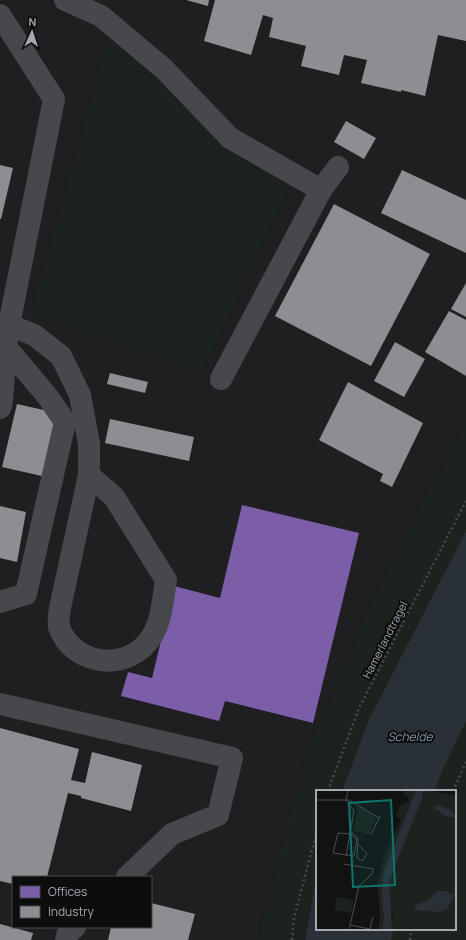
<svg xmlns="http://www.w3.org/2000/svg" width="466" height="940" font-family="Manrope,sans-serif">
	<style>
		.built { fill: #1f1f21; fill-rule: evenodd }
		.green { fill: #1c221d }
		.water { fill: #2a3136 }
		.offices { fill: #7b5ea7 }
		.industry { fill: #8d8d92 }
		.lines { fill: none; stroke-linecap: round; stroke-linejoin: round }
		.path { stroke: #484a4c; stroke-width: 2.5; stroke-dasharray: 2 3; stroke-linecap: butt }
		.minor { stroke: #47484b; stroke-width: 22 }
		.labels { text-anchor: middle; stroke-width: 4; stroke-linejoin: round; paint-order: stroke }
		.street-label { font-size: 11px; fill: #a4a9b2; stroke: #0d0d0e }
		.water-label { font-size: 12px; font-style: italic; fill: #7e96ab; stroke: #0d0d0e }
		.inset-road { fill: none; stroke: #4c4e53; stroke-width: 1 }
		.view { fill: #0f766e; fill-opacity: 0.15; stroke: #0f766e; stroke-width: 2 }
		.inset-edge { fill: none; stroke: #a4a9b2; stroke-width: 2 }
	</style>
	<rect width="100%" height="100%" fill="#121213"/>
	<path class="built" d="M0,0H466V418L373,597L306,753L262,921L261,940H0ZM13,877H151V927H13Z"/>
	<g class="green">
		<polygon points="108,38 216,136 287,193 202,371 31,312"/>
		<polygon points="466,418 466,531 369,719 342,791 317,791 317,874 305,940 261,940 262,921 306,753 373,597"/>
		<polygon points="466,722 466,940 391,940 394,929 455,929 455,791 435,791 443,769"/>
	</g>
	<g class="water">
		<polygon points="466,531 466,722 443,769 435,791 342,791 369,719"/>
		<polygon points="317,874 317,929 394,929 391,940 305,940"/>
	</g>
	<polygon class="offices" points="242,505 359,533 313,723 225,701 219,721 121,696 128,672 152,678 174,586 220,598"/>
	<g class="industry">
		<polygon points="186,0 209,0 208,6"/>
		<polygon points="215,0 466,0 466,41 438,35 425,96 401,90 401,92 361,83 367,60 344,55 339,75 301,66 306,46 269,37 273,18 263,15 251,55 204,41"/>
		<polygon points="346,121 376,138 364,159 334,142"/>
		<polygon points="0,165 13,168 1,219 0,219"/>
		<polygon points="402,170 466,200 466,253 381,213"/>
		<polygon points="334,204 430,254 371,366 275,316"/>
		<polygon points="466,283 466,317 451,309"/>
		<polygon points="449,311 466,320 466,376 425,352"/>
		<polygon points="395,342 425,359 404,397 374,381"/>
		<polygon points="110,373 148,382 145,393 107,384"/>
		<polygon points="348,382 423,423 392,487 380,481 383,474 319,440"/>
		<polygon points="17,404 48,411 59,428 46,477 2,467"/>
		<polygon points="110,419 194,437 189,461 105,443"/>
		<polygon points="0,506 26,512 17,562 0,558"/>
		<polygon points="0,728 79,749 71,780 85,783 92,752 142,765 131,811 81,798 81,796 68,793 47,877 13,877 13,884 0,881"/>
		<polygon points="151,903 195,914 188,940 108,940 111,927 151,927"/>
		<polygon points="0,924 33,933 31,940 0,940"/>
	</g>
	<g class="lines">
		<g class="path">
			<polyline points="328,791 359,708 466,501"/>
			<polyline points="453,791 466,762"/>
			<polyline points="292,940 294,918 317,831"/>
			<polyline points="410,940 411,929"/>
		</g>
		<g class="minor">
			<polyline points="65,0 101,16 164,69 230,138 321,190"/>
			<polyline points="0,15 54,99 9,325 6,347 2,402 0,408"/>
			<path d="M9,325L34,335L61,356L80,395L89,444V475L60,608C59,614 58,621 59,627C73,667 130,673 152,636C162,620 163,598 166,580L114,497L89,475"/>
			<polyline points="221,379 321,190 338,167"/>
			<polyline points="0,602 26,594 65,422 48,397 6,347"/>
			<polyline points="0,704 232,758 218,815 172,834 127,877"/>
			<polyline points="66,940 68,933 75,927"/>
		</g>
	</g>
	<g class="labels">
		<g class="street-label">
			<text transform="translate(385 640) rotate(-63)" y="4">Hamerlandtragel</text>
		</g>
		<g class="water-label">
			<text x="410" y="741">Schelde</text>
		</g>
	</g>
	<g transform="translate(316 790)">
		<rect width="140" height="140" fill="#121213"/>
		<path d="M88,0H100L67,83L65,104L68,128L66,140H62L64,124L61,94L69,64L85,29L80,26L84,16L93,11L92,7L87,6ZM107,0L140,5V139L74,140L77,129L72,103L73,89ZM43,15L60,28L53,45L37,40ZM21,107L38,110L35,123L18,120Z" fill="#1c221d"/>
		<path d="M100,0H107L106,8L73,91L76,136L74,140H66L68,128L65,104L67,83ZM121,15L136,20L140,28L129,26L118,18ZM140,79V103L131,119L124,122L99,120V115L111,111L121,101H132L134,105L138,103Z" fill="#2a3136"/>
		<path class="inset-road" d="M0,10H33L63,28M35,42L42,48L41,68L46,71L51,64L43,55M22,43L35,44L41,50L38,66L17,63ZM55,45L64,26M30,66L38,21L30,10L32,0M28,74L57,79L56,84L43,96L33,140M34,135L54,139L57,127"/>
		<path class="view" d="M75,10L79,95L37,97L33,13Z"/>
		<rect width="140" height="140" class="inset-edge"/>
	</g>
	<rect x="12" y="876" width="140" height="52" fill="#0d0d0e" stroke="#494b50"/>
	<rect x="20" y="886" width="20" height="12" fill="#7b5ea7" stroke="#494b50"/>
	<text x="48" y="896" font-size="12" fill="#a4a9b2">Offices</text>
	<rect x="20" y="906" width="20" height="12" fill="#8d8d92" stroke="#494b50"/>
	<text x="48" y="916" font-size="12" fill="#a4a9b2">Industry</text>
	<g transform="translate(32 32) rotate(3)" stroke="#0d0d0e" stroke-width="3" paint-order="stroke">
	<path d="M0-3L7 15L0 10L-7 15Z" fill="#a4a9b2"/>
	<text y="-6" font-size="11" font-weight="bold" text-anchor="middle" fill="#a4a9b2">N</text>
	</g>
</svg>
